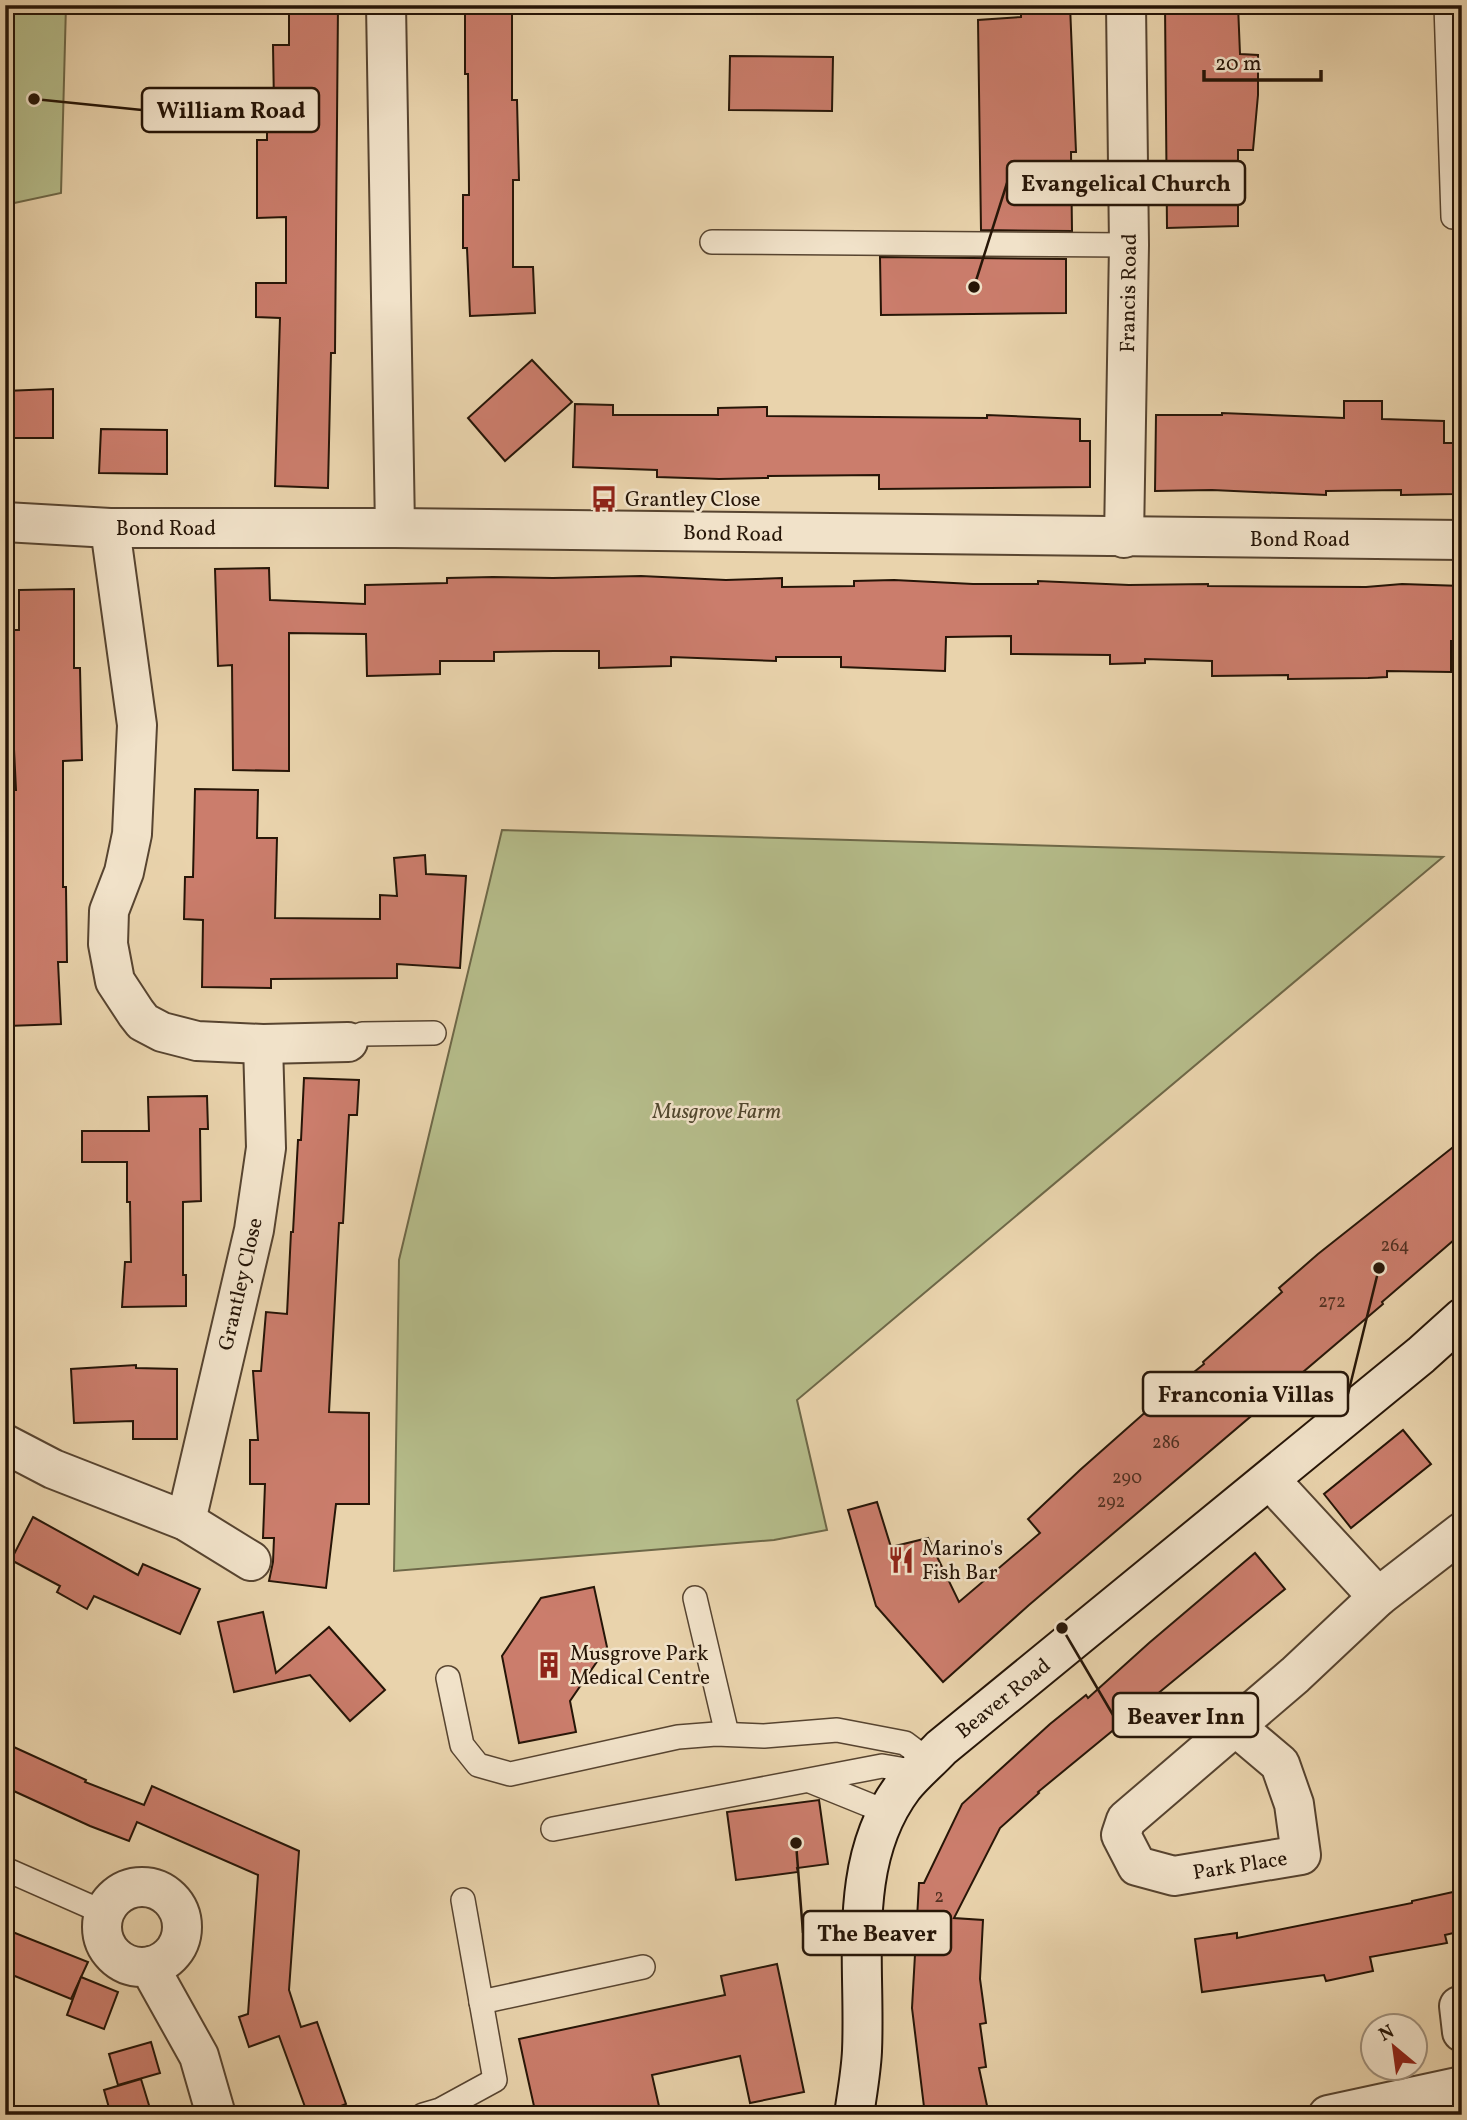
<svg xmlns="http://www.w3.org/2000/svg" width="1467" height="2120" font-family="Vollkorn,serif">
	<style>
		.green { fill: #b5bc8a; stroke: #6e6848; stroke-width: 2 }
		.building { fill: #cb7d6c; stroke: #261507; stroke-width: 2 }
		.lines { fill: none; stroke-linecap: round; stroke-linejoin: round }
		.service-casing { stroke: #574430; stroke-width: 26 }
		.minor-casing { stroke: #574430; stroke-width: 42 }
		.secondary-casing { stroke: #261507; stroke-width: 42 }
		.service { stroke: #f1e2c9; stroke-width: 23 }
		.minor { stroke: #f1e2c9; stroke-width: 38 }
		.secondary { stroke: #f1e2c9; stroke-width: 38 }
		.labels { text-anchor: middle; stroke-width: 5; stroke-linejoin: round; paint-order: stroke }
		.number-label { font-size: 18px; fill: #4f2f20 }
		.street-label { font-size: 21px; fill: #261507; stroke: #f1e2c9 }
		.poi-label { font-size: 21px; fill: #261507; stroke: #f1e2c9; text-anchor: start }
		.park-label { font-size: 21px; font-style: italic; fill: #51472e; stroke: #f1e2c9 }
		.leader { fill: none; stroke: #261507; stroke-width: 2.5 }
		.callout-dot { fill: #261507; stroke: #f1e2c9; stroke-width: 2.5 }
		.callout { fill: #f1e2c9; stroke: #261507; stroke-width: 2.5 }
		.callout-label { font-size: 23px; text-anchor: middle; font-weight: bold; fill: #261507 }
	</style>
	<rect width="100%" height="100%" fill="#e9d3ac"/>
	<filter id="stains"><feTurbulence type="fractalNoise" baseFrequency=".00286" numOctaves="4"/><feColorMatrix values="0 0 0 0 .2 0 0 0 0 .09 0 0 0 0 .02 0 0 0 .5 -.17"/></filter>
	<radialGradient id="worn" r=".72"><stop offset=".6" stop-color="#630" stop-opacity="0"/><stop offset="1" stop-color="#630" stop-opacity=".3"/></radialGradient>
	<g class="green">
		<polygon points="5,5 66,5 61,193 5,205"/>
		<polygon points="502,830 1443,857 797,1400 827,1530 774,1540 394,1571 399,1260"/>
	</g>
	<g class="building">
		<polygon points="289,5 338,5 335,353 331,353 328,488 275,486 280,318 256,317 256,283 286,283 286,217 257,218 257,140 267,140 267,105 274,105 273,45 289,45"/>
		<polygon points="465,5 512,5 512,100 517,100 519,180 513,180 513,267 533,267 535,313 470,316 467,248 463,248 463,195 469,195 468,74 465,74"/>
		<polygon points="1021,5 1070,5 1076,152 1071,152 1072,231 981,230 978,20 1021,17"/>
		<polygon points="1165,5 1238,5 1240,54 1258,55 1258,95 1253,150 1238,150 1238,226 1167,228"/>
		<polygon points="730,56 833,57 832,111 729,110"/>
		<polygon points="880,257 1066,259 1066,313 881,315"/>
		<polygon points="532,360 572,402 505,461 468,418"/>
		<polygon points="53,389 53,438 5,438 5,391"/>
		<polygon points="1344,401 1382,401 1382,419 1444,421 1444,443 1455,443 1455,494 1401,495 1401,490 1326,491 1326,495 1212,490 1155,491 1156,415 1222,415 1222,413 1344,418"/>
		<polygon points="575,404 613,405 613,415 718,415 718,408 767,407 767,416 987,418 987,415 1080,419 1080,441 1090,441 1090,487 879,489 879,475 768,476 768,478 719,479 657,477 657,470 573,467"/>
		<polygon points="101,429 167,430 167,474 99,473"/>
		<polygon points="269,568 270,600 365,604 365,585 447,583 447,578 493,577 553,578 641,576 726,580 782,578 782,587 854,586 854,581 894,580 973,584 1038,584 1038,581 1129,585 1208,584 1208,586 1366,587 1402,584 1462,586 1461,641 1451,641 1451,672 1387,671 1387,677 1368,678 1288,679 1288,675 1212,676 1212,661 1145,659 1145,663 1110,664 1110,655 1011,654 1011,636 946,637 945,671 841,667 841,657 776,657 776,661 671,657 671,666 599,668 599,651 554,651 494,652 494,661 440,661 440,674 367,676 366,634 289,633 289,771 233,770 232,665 218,666 215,569"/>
		<polygon points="74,589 74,668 80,668 82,760 63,761 63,887 66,887 67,962 58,962 61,1024 8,1026 6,976 10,976 9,858 5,858 5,790 16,790 12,709 10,709 10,660 5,660 5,630 19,630 19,590"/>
		<polygon points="195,789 258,790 257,838 277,838 275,918 380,919 380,895 397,896 394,858 425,855 426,874 466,876 460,968 397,964 397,978 271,979 271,988 202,987 203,920 184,919 185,877 193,877"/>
		<polygon points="304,1078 359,1080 357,1115 349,1115 343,1223 339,1223 329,1412 369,1413 369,1504 336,1504 326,1588 269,1581 273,1562 274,1538 263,1538 265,1484 250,1484 250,1440 258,1440 253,1371 261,1371 266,1312 287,1314 291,1232 293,1232 298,1140 301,1140"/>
		<polygon points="207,1096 208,1129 200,1129 201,1201 183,1202 183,1275 186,1275 186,1306 122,1307 125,1262 131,1262 130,1202 127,1202 127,1162 82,1162 82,1131 149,1131 148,1097"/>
		<polygon points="1462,1140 1462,1233 1382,1302 1383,1304 1029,1605 943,1682 876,1606 848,1510 877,1502 891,1547 928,1538 959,1602 1040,1533 1028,1519 1080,1470 1158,1401 1204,1364 1203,1362 1282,1292 1279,1288 1318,1254"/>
		<polygon points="136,1365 136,1368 177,1369 177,1439 133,1439 133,1421 74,1423 71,1369"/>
		<polygon points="1403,1430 1431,1464 1351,1528 1324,1494"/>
		<polygon points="33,1517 138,1575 143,1564 200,1589 180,1634 94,1596 87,1609 57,1592 60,1586 11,1560"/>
		<polygon points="1255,1553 1285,1589 1038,1792 1039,1793 1000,1828 954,1918 983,1920 980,1979 986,2023 980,2024 986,2067 979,2068 989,2115 925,2115 912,2008 919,1883 924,1883 962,1804 1050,1724 1086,1695 1088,1698 1149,1643"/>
		<polygon points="594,1587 607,1647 570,1701 576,1732 519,1743 502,1656 541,1598"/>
		<polygon points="263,1612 276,1673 329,1627 385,1690 350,1721 310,1675 234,1692 218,1622"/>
		<polygon points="5,1743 86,1780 85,1782 144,1805 152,1786 299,1851 289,1990 301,2027 317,2022 346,2104 318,2115 308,2115 279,2036 249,2047 239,2017 248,2014 258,1875 137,1822 129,1841 90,1826 5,1787"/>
		<polygon points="819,1800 828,1864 797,1868 798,1872 736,1880 727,1812"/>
		<polygon points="1462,1890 1462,1931 1445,1935 1447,1943 1370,1957 1373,1971 1326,1981 1324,1975 1202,1992 1195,1939 1237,1933 1237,1938 1412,1903 1412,1901"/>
		<polygon points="5,1929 88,1962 71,1999 5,1972"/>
		<polygon points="777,1964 804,2092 750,2103 740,2056 652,2075 661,2115 536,2115 519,2039 725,1995 721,1976"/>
		<polygon points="81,1977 118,1992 104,2029 67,2015"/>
		<polygon points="151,2042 160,2073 118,2085 109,2054"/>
		<polygon points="141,2079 152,2115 111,2115 104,2090"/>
	</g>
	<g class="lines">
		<defs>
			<g id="service">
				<polyline points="1446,5 1453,217"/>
				<polyline points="712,242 1129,245"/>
				<polyline points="348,1042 362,1034 434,1033"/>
				<polyline points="695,1598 727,1734"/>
				<polyline points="448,1678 462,1745 478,1765 510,1774 678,1737 716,1734 764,1736 837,1730 905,1743 929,1761"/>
				<polyline points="810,1781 889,1813"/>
				<polyline points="553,1829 882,1766 918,1772"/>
				<polyline points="5,1869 105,1913"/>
				<polyline points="481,2002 643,1967"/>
				<polyline points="423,2115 440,2110 495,2080 463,1900"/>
			</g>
			<g id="minor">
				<polyline points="386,5 395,528"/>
				<polyline points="5,522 110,528 395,528 1462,540"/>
				<polyline points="110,528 137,725 132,834 124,872 109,911 108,944 115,981 136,1013 143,1022 162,1032 197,1041 263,1044 348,1042"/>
				<polyline points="1124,538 1129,245 1126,5"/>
				<polyline points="5,1444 53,1469 186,1521 251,1561"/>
				<polyline points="1270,1480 1378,1597"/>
				<polyline points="186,1521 254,1230 266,1148 263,1044"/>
				<polyline points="1235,1726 1280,1764 1294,1804 1301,1855 1174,1876 1137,1866 1121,1835 1126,1820 1295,1675 1378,1597 1462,1532"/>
				<circle cx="142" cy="1927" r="40"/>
				<polyline points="151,1966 156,1979 199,2056 216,2115"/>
				<polyline points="1459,2006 1462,2032"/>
				<polyline points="1328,2115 1462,2086"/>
			</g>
			<path id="secondary" d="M854,2115C857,2094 861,2072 862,2051C866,1963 846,1863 903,1787C914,1773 929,1761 941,1748L1421,1355L1462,1318"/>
		</defs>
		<use href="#service" class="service-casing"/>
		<use href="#minor" class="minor-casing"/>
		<use href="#secondary" class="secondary-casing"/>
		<use href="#service" class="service"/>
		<use href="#minor" class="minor"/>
		<use href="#secondary" class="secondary"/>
	</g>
	<defs>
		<symbol id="bus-bare" viewBox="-9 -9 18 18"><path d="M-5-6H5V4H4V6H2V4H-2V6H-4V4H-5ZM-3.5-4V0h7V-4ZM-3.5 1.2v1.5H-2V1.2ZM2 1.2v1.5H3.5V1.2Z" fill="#8f2418" stroke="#f1e2c9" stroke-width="2.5" paint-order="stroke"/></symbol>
		<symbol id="restaurant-bare" viewBox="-9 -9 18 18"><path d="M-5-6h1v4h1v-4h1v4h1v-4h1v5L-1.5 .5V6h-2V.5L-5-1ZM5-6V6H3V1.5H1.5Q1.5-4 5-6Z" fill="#8f2418" stroke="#f1e2c9" stroke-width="2.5" paint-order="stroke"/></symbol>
		<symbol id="building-bare" viewBox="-9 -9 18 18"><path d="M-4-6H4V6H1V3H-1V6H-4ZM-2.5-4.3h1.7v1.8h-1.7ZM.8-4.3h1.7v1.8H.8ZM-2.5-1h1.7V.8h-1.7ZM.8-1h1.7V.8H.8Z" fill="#8f2418" stroke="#f1e2c9" stroke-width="2.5" paint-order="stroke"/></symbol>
	</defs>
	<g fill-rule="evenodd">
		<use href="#bus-bare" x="585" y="480" width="38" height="38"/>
		<use href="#restaurant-bare" x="882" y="1541" width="38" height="38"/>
		<use href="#building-bare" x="530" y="1646" width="38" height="38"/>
	</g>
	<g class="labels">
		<g class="number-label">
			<text x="1395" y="1251">264</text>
			<text x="1332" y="1307">272</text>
			<text x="1166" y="1448">286</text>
			<text x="1127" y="1483">290</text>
			<text x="1111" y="1507">292</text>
			<text x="939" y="1902">2</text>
		</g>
		<g class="street-label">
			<text transform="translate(1128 293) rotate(-89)" y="7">Francis Road</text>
			<text x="166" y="535">Bond Road</text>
			<text transform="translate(733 533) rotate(1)" y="7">Bond Road</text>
			<text x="1300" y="546">Bond Road</text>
			<text transform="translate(240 1284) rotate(-77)" y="7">Grantley Close</text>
			<text transform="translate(1003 1698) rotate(-39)" y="7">Beaver Road</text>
			<text transform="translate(1240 1865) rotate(-9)" y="7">Park Place</text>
		</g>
		<g class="poi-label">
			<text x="625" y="506">Grantley Close</text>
			<text x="922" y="1555">Marino's<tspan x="922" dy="24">Fish Bar</tspan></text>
			<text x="570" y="1660">Musgrove Park<tspan x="570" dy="24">Medical Centre</tspan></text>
		</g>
		<g class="park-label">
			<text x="717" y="1118">Musgrove Farm</text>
		</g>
	</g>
	<path class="leader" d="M34 99L142 110M974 287L1007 183M1379 1268L1348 1394M1062 1628L1113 1715M796 1843L803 1933"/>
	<g class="callout-dot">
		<circle cx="34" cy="99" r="7"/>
		<circle cx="974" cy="287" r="7"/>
		<circle cx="1379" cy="1268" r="7"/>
		<circle cx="1062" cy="1628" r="7"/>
		<circle cx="796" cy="1843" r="7"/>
	</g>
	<g class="callout">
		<rect x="142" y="88" width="177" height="44" rx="7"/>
		<rect x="1007" y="161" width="238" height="44" rx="7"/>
		<rect x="1143" y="1372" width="205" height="44" rx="7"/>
		<rect x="1113" y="1693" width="145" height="44" rx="7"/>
		<rect x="803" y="1911" width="148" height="44" rx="7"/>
	</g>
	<g class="callout-label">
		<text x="231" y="118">William Road</text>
		<text x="1126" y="191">Evangelical Church</text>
		<text x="1246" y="1402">Franconia Villas</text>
		<text x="1186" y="1724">Beaver Inn</text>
		<text x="877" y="1941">The Beaver</text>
	</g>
	<rect width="1467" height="2120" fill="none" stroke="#e9d3ac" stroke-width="28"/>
	<rect x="7" y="7" width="1453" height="2106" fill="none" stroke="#261507" stroke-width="3.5"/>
	<rect x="14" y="14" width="1439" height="2092" fill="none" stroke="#261507" stroke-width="2"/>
	<g transform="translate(1394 2047) rotate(331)"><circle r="33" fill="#f1e2c9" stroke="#a0907b" stroke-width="2"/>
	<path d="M0-5L12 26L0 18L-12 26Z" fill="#8f2418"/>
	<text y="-10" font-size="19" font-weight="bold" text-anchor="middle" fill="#261507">N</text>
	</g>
	<path d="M1204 70v10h117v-10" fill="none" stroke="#261507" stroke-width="3.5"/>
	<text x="1215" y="70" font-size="21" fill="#261507" stroke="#f1e2c9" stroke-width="5" paint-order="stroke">20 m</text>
	<rect width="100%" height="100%" filter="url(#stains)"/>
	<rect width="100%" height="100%" fill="url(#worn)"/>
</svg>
